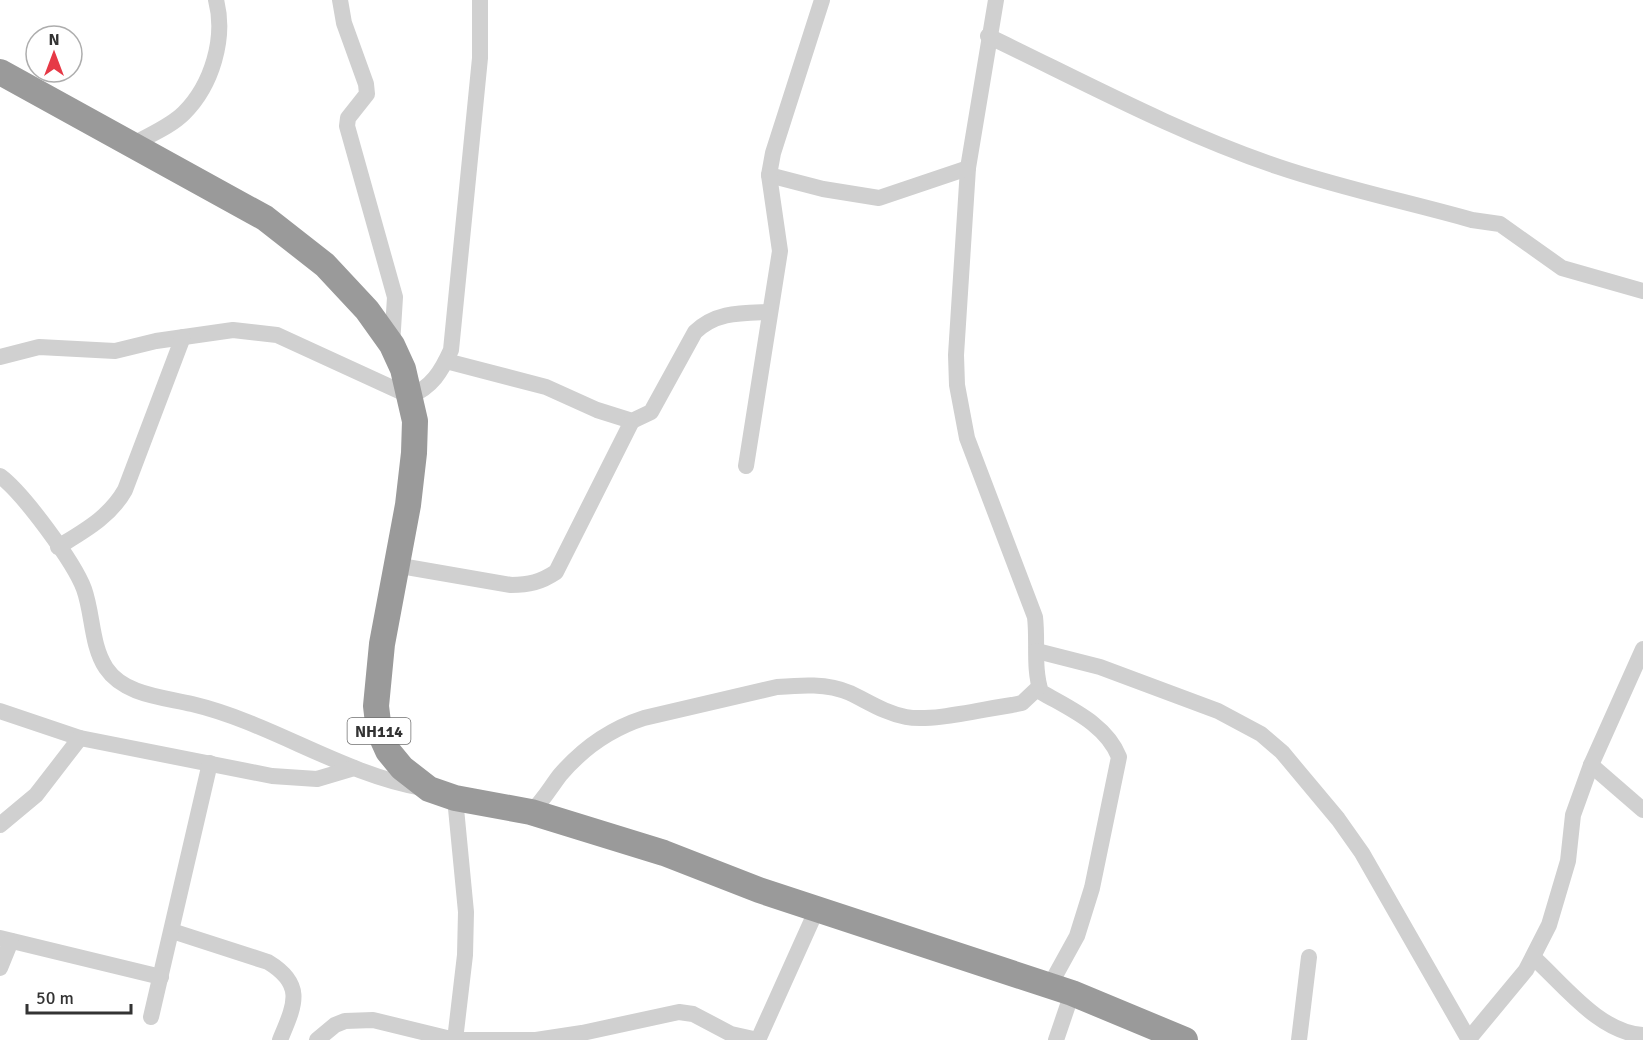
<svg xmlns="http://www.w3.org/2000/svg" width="1643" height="1040" font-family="Signika,sans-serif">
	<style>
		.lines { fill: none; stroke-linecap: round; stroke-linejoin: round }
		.minor { stroke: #d0d0d0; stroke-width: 16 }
		.highway { stroke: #9a9a9a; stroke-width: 26 }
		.labels { text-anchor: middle; stroke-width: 6; stroke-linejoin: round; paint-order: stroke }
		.shield { fill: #fff; stroke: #707070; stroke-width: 1.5 }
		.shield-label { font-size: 16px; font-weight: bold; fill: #333 }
	</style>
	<rect width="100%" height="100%" fill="#fff"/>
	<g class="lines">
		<g class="minor">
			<polyline points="340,0 344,23 366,84 367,94 348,118 347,126 395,297 392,345"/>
			<path d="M996,0L968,168L956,355L957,385L967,438L1035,617C1038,642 1033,668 1041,692C1070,709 1106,724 1119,757L1092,888L1077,936L1050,985"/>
			<path d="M988,36C1084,82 1178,133 1279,167C1341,188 1408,202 1472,220L1500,224L1562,268L1643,291"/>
			<path d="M132,145C149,135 170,127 184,113C212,85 226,38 216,0"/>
			<polyline points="769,175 823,189 879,198 968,168"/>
			<path d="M0,357L39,347L115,351L156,341L233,330L277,335L410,396C432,387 441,372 451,350L480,58V0"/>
			<path d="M446,361L546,387L597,410L632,421L651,412L695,332C716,312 740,313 768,312"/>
			<polyline points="746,466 780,251 769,175 773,153 822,0"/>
			<path d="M0,476C23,493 74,562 84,589C93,614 91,645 106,668C124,695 163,697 192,704C272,723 342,774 423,788"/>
			<path d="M58,547C84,531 110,517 125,490L183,337"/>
			<path d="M395,565L511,585C529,585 541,582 556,572L632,421"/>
			<polyline points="1037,651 1100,667 1218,711 1261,734 1282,752 1338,819 1362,853 1469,1040"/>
			<polyline points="0,711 80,738 272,776 317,779 354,768"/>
			<polyline points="1591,765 1643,810"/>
			<polyline points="455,798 466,912 465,955 455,1040"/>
			<path d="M531,812C543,801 550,788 560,775C583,748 610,729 644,718L777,687C801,685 827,683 850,693C869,702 885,713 906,717C932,722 983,709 1012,705L1022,703L1039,687"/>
			<polyline points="0,825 36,795 80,738"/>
			<path d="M172,931L268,962C306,985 294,1006 280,1040"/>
			<polyline points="0,938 161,977"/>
			<path d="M1534,958C1564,985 1600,1033 1643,1035"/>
			<polyline points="0,968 11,941"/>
			<polyline points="151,1017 210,763"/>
			<polyline points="317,1040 335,1025 345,1021 373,1020 455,1040 536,1040 582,1033 679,1012 693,1014 731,1034 758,1040"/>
			<polyline points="758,1040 817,909"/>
			<polyline points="1056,1040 1072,993"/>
			<polyline points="1299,1040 1309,957"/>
			<polyline points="1468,1040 1526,970 1549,925 1568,861 1573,815 1591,765 1643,649"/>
		</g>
		<polyline class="highway" points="0,72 265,218 325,265 367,310 392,345 403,369 415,421 414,453 408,505 382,644 376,706 379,731 388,751 402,768 429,789 455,798 531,812 664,853 759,890 1072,993 1185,1040"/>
	</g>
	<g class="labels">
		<rect class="shield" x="347.5" y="718" width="63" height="26" rx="4.5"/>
		<g class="shield-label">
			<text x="379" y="737">NH114</text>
		</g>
	</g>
	<g transform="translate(54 54)"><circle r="28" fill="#ffffff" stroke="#adadad" stroke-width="1.5"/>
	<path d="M0-4.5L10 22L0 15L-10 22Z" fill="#e63946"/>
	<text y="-9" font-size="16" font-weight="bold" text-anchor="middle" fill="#333333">N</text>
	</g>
	<path d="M27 1004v9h104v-9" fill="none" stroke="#333333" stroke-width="3"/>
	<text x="36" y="1004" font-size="18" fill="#333333" stroke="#ffffff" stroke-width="4.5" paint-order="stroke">50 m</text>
</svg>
